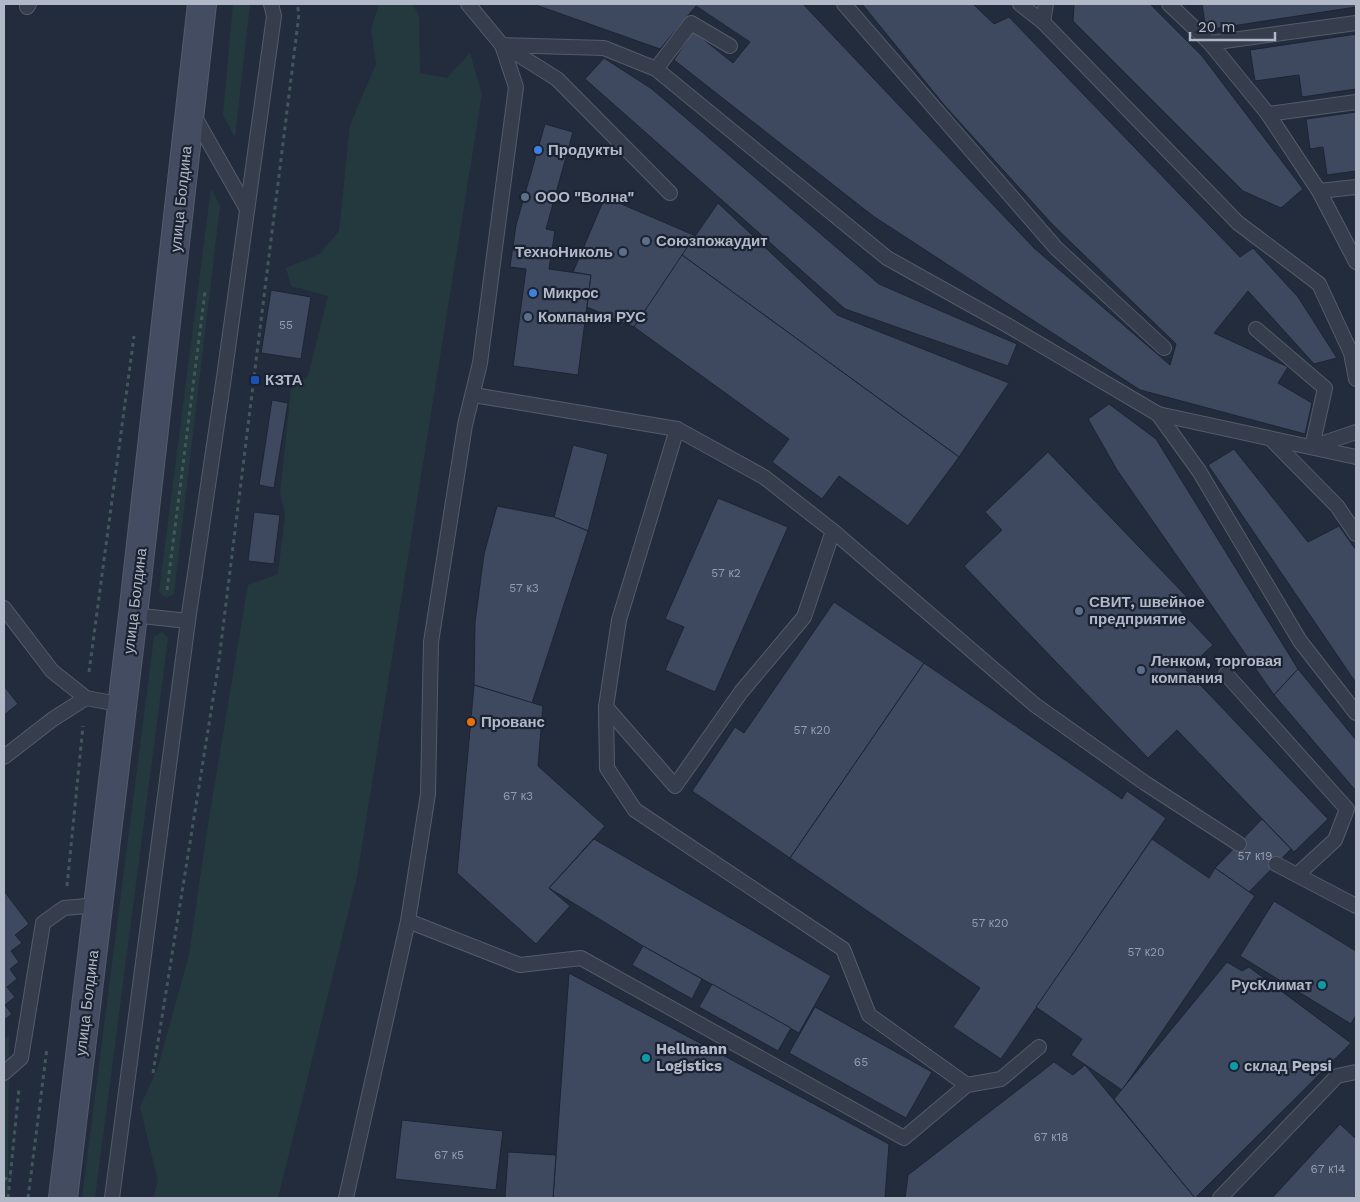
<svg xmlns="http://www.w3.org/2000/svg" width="1360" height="1202" font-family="'Work Sans',sans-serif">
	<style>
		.green { fill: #24393e }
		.building { fill: #3e485e; stroke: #1d2534 }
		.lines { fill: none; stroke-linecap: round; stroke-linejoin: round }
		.service-casing { stroke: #545c6b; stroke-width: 16 }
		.secondary-casing { stroke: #545c6b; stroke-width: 30 }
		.path { stroke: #42565b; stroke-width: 3; stroke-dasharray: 4 4; stroke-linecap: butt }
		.service { stroke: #363e4d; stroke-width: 14 }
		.secondary { stroke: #444c61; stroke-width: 28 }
		.shop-dot { fill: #3f7fe0; stroke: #1b2332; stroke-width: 2 }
		.service-dot { fill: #5c6f8a; stroke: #1b2332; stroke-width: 2 }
		.transit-dot { fill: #1a4fb4; stroke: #1b2332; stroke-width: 2 }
		.food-dot { fill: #e8710a; stroke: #1b2332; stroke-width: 2 }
		.culture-dot { fill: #0f9aa8; stroke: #1b2332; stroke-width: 2 }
		.labels { text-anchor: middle; stroke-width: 4.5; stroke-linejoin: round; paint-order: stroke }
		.number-label { font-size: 12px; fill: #949dae }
		.poi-label { font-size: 15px; font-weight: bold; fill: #b1b9c9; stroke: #1b2332; text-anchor: start }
		.street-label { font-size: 15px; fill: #b1b9c9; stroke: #1b2332 }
	</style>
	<rect width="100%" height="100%" fill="#222c3d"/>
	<g class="green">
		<polygon points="233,4 250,4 235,138 223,115"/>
		<polygon points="379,4 413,4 419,17 420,73 447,78 470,53 482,94 357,877 278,1198 153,1198 158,1181 140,1107 158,1067 189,955 208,824 248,585 278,574 285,514 280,494 291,389 308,376 328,296 291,286 286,268 320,254 339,231 350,125 376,64 371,29"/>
		<polygon points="211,188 220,206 174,594 166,598 159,592"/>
		<polygon points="162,632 168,638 95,1198 82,1198 154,637"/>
		<polygon points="9,1035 8,1198 4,1198 4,1039"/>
	</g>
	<g class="building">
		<polygon points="533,4 803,4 1034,248 1170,365 1176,344 1052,224 945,106 862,4 973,4 994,24 1009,17 1240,257 1253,248 1298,297 1337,358 1314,364 1248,291 1214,333 1288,367 1278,383 1312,403 1305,434 1140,390 873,216 674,60 693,31 733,63 750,42 696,6 660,49"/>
		<polygon points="1074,4 1150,4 1202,56 1303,189 1281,208 1243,191 1073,21"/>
		<polygon points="1202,4 1356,4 1356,7 1206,30"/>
		<polygon points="1356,34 1356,89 1302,97 1299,75 1255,81 1250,50"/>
		<polygon points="604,58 652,89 879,284 1017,344 1008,366 845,309 585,79"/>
		<polygon points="1356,112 1356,171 1327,175 1323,147 1310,149 1306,119"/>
		<polygon points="545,124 573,132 546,229 555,231 549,269 591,275 578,375 513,366 526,269 510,267 516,225"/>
		<polygon points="605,197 696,236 634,327 587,307 591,275 573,272"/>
		<polygon points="718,203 837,315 1009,383 959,457 682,255"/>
		<polygon points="682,255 959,457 908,526 839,476 822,499 772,462 789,439 634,327"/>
		<polygon points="271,290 311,297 301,359 261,353"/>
		<polygon points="272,400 288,403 274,488 259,485"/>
		<polygon points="1109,404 1156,439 1298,669 1274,695 1117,470 1088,419"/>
		<polygon points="573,445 608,454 588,531 554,517"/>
		<polygon points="1234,449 1308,542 1339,526 1356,550 1356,683 1208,465"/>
		<polygon points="1048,452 1189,599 1179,609 1213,645 1186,670 1328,819 1294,852 1177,730 1148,758 964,566 1002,530 985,512"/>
		<polygon points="718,498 788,527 715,692 665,670 684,627 665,619"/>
		<polygon points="497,506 554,517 588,531 532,703 474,685 475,622 484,554"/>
		<polygon points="254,512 280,515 274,564 248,561"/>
		<polygon points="834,602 924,663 790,858 692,791 735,727 744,733"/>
		<polygon points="924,663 1122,799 1127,791 1166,818 1001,1059 953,1027 980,988 790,858"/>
		<polygon points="1298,669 1356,740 1356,791 1274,695"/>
		<polygon points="474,685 543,706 538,766 605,826 549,888 570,906 536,944 457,873"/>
		<polygon points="4,686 18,704 4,715"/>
		<polygon points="1262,819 1291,849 1249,892 1215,868"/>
		<polygon points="594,839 831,976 799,1033 643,946 549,888"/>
		<polygon points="1152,839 1209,878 1215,868 1255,896 1122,1090 1071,1055 1082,1039 1036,1007"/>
		<polygon points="4,891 29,924 15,935 22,943 11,951 19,962 10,969 17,979 7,987 15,997 5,1005 12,1014 4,1020"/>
		<polygon points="1274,901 1356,951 1356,1015 1351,1024 1240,956"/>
		<polygon points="643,946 702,979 692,999 632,965"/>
		<polygon points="1227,962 1242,971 1249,967 1351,1043 1195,1198 1114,1099"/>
		<polygon points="569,973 889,1144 885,1198 553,1198"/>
		<polygon points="712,984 791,1028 778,1051 699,1007"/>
		<polygon points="815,1007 932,1072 906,1118 789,1053"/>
		<polygon points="1054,1062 1073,1075 1085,1065 1195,1198 905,1198 908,1175"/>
		<polygon points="402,1120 503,1131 496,1190 395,1179"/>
		<polygon points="1340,1124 1356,1139 1356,1198 1272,1198"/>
		<polygon points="508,1152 556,1155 553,1198 505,1198"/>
	</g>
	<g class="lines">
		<defs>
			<g id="service">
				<polyline points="468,4 502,45 604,48 656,69 887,258 1007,325 1158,414 1356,457"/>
				<polyline points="844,4 1056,248 1164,348"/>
				<polyline points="1020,4 1043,22"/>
				<polyline points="1046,4 1043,22 1238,223 1319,284 1351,353 1356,379"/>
				<polyline points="1169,4 1210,43"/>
				<polyline points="27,7 29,4"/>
				<polyline points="503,45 557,79 670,193"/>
				<polyline points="656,69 691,23 730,46"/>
				<polyline points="193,114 247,209"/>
				<polyline points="1268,114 1210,43 1356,23"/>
				<polyline points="1356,187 1319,191 1356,262"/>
				<polyline points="1319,191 1268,114 1356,102"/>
				<polyline points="1256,329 1325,388 1312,447 1356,432"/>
				<polyline points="474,395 677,429 619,620 606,707 607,768 635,810 843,949 869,1015 967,1085"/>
				<polyline points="1158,414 1199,471 1300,641 1356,713"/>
				<polyline points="1271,439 1337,506 1356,534"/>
				<polyline points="833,531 1035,705 1145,783 1239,844"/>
				<polyline points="4,608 52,671 86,698 123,705"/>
				<polyline points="133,615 188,621"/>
				<polyline points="1226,674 1347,809 1335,840 1298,874"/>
				<polyline points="606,707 675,786 741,692 804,617 833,531 764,477 677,429"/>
				<polyline points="4,757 53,719 86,698"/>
				<polyline points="1276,864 1356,906"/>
				<polyline points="408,921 520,965 581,958 904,1138 967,1085 1001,1079 1039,1047"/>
				<polyline points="4,1073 21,1058 43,923 64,908 98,905"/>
				<polyline points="112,1198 188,621 224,377 274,16 271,4"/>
				<polyline points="346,1198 408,921 428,794 431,642 465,425 480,363 516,87 502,45"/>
				<polyline points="1220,1198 1337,1076 1356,1072"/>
			</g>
			<polyline id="secondary" points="63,1198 133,615 202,4"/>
		</defs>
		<use href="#service" class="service-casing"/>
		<use href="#secondary" class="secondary-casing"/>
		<g class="path">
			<polyline points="167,590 205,292"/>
			<polyline points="89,672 134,336"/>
			<polyline points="67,886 83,726"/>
			<polyline points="153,1073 218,668 299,14 297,4"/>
			<polyline points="4,1180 11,1175"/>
			<polyline points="8,1198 19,1089"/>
			<polyline points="28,1198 47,1048"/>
		</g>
		<use href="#service" class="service"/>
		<use href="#secondary" class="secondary"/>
	</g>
	<g class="shop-dot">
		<circle cx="538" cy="150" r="5"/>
		<circle cx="533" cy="293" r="5"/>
	</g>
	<g class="service-dot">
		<circle cx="525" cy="197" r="5"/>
		<circle cx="646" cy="241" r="5"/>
		<circle cx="623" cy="252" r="5"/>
		<circle cx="528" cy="317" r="5"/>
		<circle cx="1079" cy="611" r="5"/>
		<circle cx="1141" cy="670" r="5"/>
	</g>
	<rect class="transit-dot" x="250" y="375" width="10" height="10" rx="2.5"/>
	<circle class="food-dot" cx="471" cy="722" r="5"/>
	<g class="culture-dot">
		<circle cx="1322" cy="985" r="5"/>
		<circle cx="646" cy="1058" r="5"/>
		<circle cx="1234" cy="1066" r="5"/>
	</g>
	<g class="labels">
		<g class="number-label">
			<text x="286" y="329">55</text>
			<text x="726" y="577">57 к2</text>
			<text x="524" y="592">57 к3</text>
			<text x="812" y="734">57 к20</text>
			<text x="518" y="800">67 к3</text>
			<text x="1255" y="860">57 к19</text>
			<text x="990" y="927">57 к20</text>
			<text x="1146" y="956">57 к20</text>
			<text x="861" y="1066">65</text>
			<text x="1051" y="1141">67 к18</text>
			<text x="449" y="1159">67 к5</text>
			<text x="1328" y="1173">67 к14</text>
		</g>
		<g class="poi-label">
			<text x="548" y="155">Продукты</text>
			<text x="535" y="202">ООО "Волна"</text>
			<text x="656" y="246">Союзпожаудит</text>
			<text x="613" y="257" text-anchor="end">ТехноНиколь</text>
			<text x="543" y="298">Микрос</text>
			<text x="538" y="322">Компания РУС</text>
			<text x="265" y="385">КЗТА</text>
			<text x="1089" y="607">СВИТ, швейное<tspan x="1089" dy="17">предприятие</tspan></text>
			<text x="1151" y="666">Ленком, торговая<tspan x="1151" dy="17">компания</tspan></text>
			<text x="481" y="727">Прованс</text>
			<text x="1312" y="990" text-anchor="end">РусКлимат</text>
			<text x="656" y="1054">Hellmann<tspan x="656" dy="17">Logistics</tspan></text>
			<text x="1244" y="1071">склад Pepsi</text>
		</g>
		<g class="street-label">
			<text transform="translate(181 199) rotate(-84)" y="5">улица Болдина</text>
			<text transform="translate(135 601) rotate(-83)" y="5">улица Болдина</text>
			<text transform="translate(87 1003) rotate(-83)" y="5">улица Болдина</text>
		</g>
	</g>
	<rect width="1360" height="1202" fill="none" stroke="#b1b9c9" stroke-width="10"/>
	<path d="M1190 32v8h85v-8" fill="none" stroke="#b1b9c9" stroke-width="2.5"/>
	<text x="1198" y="32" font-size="15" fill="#b1b9c9" stroke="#1b2332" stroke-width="4" paint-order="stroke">20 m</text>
</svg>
